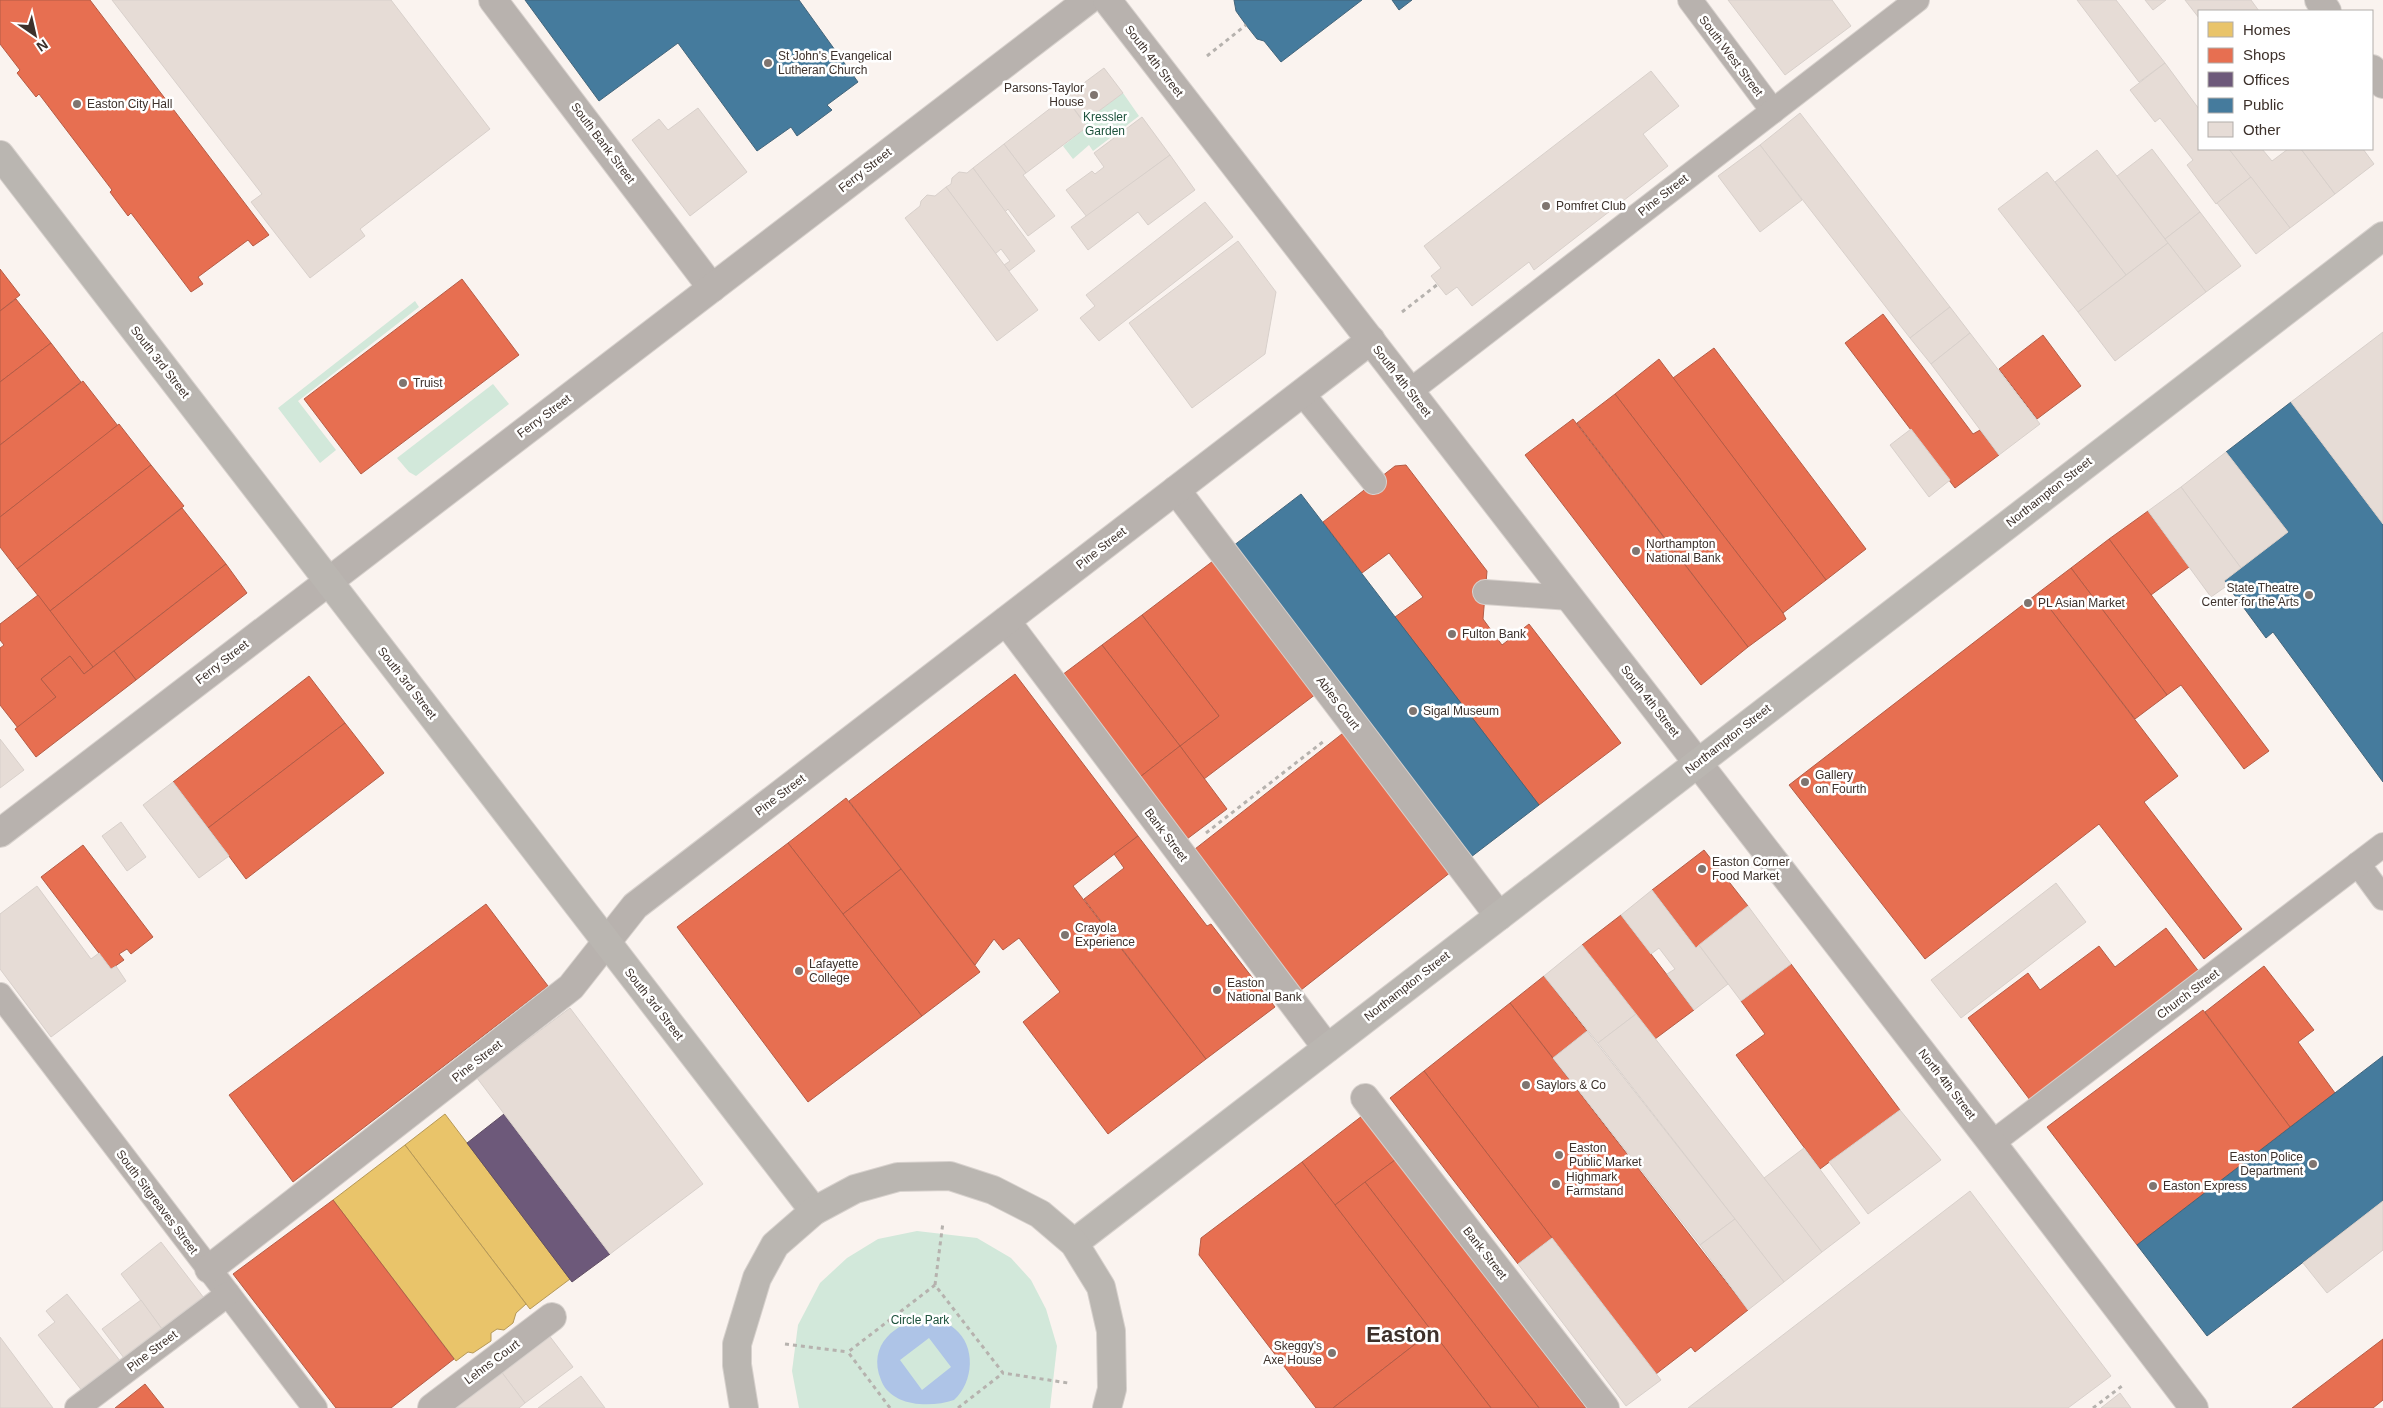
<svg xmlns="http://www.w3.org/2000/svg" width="2383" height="1408" font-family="Helvetica,sans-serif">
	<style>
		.green { fill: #d2e8da }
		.water { fill: #aec4e7; fill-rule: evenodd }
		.homes { fill: #e9c46a; stroke: #b59857 }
		.shops { fill: #e76f51; stroke: #b45c46 }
		.offices { fill: #6d597a; stroke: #5f4d62 }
		.public { fill: #457b9d; stroke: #43657b }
		.building { fill: #e6dcd6; stroke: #d8d0cb }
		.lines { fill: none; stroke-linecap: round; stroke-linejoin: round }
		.service-casing { stroke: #d7d1cd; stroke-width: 26 }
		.pedestrian-casing { stroke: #d7d1cd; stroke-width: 30 }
		.minor-casing { stroke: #d7d1cd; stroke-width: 30 }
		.tertiary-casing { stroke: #d7d1cd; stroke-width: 30 }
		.primary-casing { stroke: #d7d1cd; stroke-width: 30 }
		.path { stroke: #b6b2ae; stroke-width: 3; stroke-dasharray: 4 4; stroke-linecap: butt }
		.service { stroke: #b8b2ae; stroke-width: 24 }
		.pedestrian { stroke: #b8b2ae; stroke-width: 28 }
		.minor { stroke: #b8b2ae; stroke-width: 28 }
		.tertiary { stroke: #b8b2ae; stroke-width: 28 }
		.primary { stroke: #bab6b1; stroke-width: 28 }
		.poi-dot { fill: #7f7570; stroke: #fff; stroke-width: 2 }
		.labels { text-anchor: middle; stroke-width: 5; stroke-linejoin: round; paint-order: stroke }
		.poi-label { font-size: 12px; fill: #3d312b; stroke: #fff; text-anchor: start }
		.street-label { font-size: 12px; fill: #3d312b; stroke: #fff }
		.park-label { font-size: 12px; fill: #1d523c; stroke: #fff }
		.town-label { font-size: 22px; font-weight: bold; fill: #3d312b; stroke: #fff }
	</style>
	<rect width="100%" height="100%" fill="#faf3ef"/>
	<g class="green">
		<polygon points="1123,93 1139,116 1093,151 1089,145 1073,159 1063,146 1087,127 1084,122"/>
		<polygon points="415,301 419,307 298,401 336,450 320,463 278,408"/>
		<polygon points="493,384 509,404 416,476 409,472 397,458"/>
		<polygon points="917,1231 977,1238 1011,1258 1031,1280 1046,1309 1057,1346 1050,1408 799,1408 792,1371 798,1325 820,1283 847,1258 878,1239"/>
	</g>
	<path class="water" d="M927,1318C937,1320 947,1322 955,1329C976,1346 974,1382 954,1400C931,1408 891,1407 881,1380C867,1345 895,1322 927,1318ZM929,1338L951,1367L922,1390L900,1360Z"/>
	<g class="homes">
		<polygon points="445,1114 570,1279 530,1309 405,1145"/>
		<polygon points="405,1145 526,1304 516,1313 513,1323 504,1330 497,1329 491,1333 491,1341 473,1353 468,1352 456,1361 333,1200"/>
	</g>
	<g class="shops">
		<polygon points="0,0 90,0 269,235 253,246 248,240 198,277 203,284 191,292 131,213 128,216 110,192 112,190 39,94 36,97 17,73 20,70 0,44"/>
		<polygon points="0,269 20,295 0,311"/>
		<polygon points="462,279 519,355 361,474 304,399"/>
		<polygon points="16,299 51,343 0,382 0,311"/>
		<polygon points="1883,314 1973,434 1980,430 1999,455 1955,488 1845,343"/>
		<polygon points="2043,335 2081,386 2037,419 1999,369"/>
		<polygon points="51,343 81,382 0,445 0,382"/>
		<polygon points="1714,348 1866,549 1826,580 1673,378"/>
		<polygon points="1659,359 1826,580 1783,613 1615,394"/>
		<polygon points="83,381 118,426 0,517 0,445"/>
		<polygon points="1615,394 1783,613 1786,619 1748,647 1577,423"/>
		<polygon points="1573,419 1748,647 1701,685 1525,455"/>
		<polygon points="119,424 151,465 17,569 0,547 0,517"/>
		<polygon points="151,465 184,506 50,611 17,569"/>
		<polygon points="1406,465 1487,571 1483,619 1502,645 1529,624 1621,743 1539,805 1395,617 1423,597 1389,553 1362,573 1323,522 1395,466"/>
		<polygon points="182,508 226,564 93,667 50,611"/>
		<polygon points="2148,511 2189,567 2151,595 2109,539"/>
		<polygon points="2109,539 2269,751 2244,769 2181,685 2167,695 2071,568"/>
		<polygon points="1213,561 1316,694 1204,779 1180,746 1219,716 1142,615"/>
		<polygon points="226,564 247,593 136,680 114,651"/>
		<polygon points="2071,568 2167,695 2135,719 2038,593"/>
		<polygon points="2038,593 2178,776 2144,802 2242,929 2204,959 2099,824 1925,959 1789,785"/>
		<polygon points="38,595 93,667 84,674 70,656 41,679 56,697 18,728 0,705 0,648 4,645 0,640 0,624"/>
		<polygon points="1142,615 1219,716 1180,746 1102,645"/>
		<polygon points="1102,645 1180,746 1140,777 1062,675"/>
		<polygon points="114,651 136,680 36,757 15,729 56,697 41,679 70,656 84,674"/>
		<polygon points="1015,674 1138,836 1073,886 1206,1059 1108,1134 1023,1022 1060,992 1019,938 1003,950 994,939 975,965 849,801"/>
		<polygon points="309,676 345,723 208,828 173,782"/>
		<polygon points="345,723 384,773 246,879 208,828"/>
		<polygon points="1347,730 1456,868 1301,990 1195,849"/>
		<polygon points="1180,746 1227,809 1187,839 1140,777"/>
		<polygon points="846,798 901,869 843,914 788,843"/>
		<polygon points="1138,836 1207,926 1211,924 1275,1007 1206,1059 1084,899 1124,868 1114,854"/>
		<polygon points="788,843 922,1016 808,1102 677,927"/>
		<polygon points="83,845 153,937 131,954 127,949 119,954 124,960 111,969 41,877"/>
		<polygon points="1704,850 1748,906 1696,948 1652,890"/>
		<polygon points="901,869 980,972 922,1016 843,914"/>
		<polygon points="486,904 548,986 293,1182 229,1095"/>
		<polygon points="1621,915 1694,1010 1655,1039 1582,945"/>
		<polygon points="2166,928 2200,973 2030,1100 1968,1018 2028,973 2040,990 2099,946 2115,967"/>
		<polygon points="1791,964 1900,1110 1820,1169 1736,1055 1765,1034 1741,1001"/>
		<polygon points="2264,966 2314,1030 2298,1042 2335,1093 2290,1127 2205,1012"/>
		<polygon points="1544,976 1587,1031 1553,1058 1510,1003"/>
		<polygon points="1510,1003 1748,1310 1695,1352 1691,1347 1656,1374 1424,1071"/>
		<polygon points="2203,1010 2290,1127 2137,1245 2047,1127"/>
		<polygon points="1424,1071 1552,1238 1518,1264 1390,1098"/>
		<polygon points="1362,1116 1395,1160 1335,1205 1302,1162"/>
		<polygon points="1395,1160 1586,1408 1539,1408 1365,1182"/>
		<polygon points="1302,1162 1432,1331 1333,1408 1316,1408 1199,1255 1201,1238"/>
		<polygon points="1365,1182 1539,1408 1491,1408 1335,1205"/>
		<polygon points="333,1200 454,1359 391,1408 336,1408 233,1274"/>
		<polygon points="1432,1331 1491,1408 1333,1408"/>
		<polygon points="2383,1339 2383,1400 2373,1408 2292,1408"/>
		<polygon points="145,1384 164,1408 115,1408"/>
	</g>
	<polygon class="offices" points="504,1114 610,1254 572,1282 467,1143"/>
	<g class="public">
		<polygon points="525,0 799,0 858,82 827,105 832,110 797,136 791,127 757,151 678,43 599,101"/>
		<polygon points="1234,0 1362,0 1281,62 1264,41 1257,39 1246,25 1236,11"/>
		<polygon points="1392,0 1412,0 1399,10"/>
		<polygon points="2291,402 2383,524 2383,782 2273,632 2266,638 2224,581 2288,532 2226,452"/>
		<polygon points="1301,494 1539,805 1471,857 1233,546"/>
		<polygon points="2383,1056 2383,1201 2207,1336 2137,1245"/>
	</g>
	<g class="building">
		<polygon points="112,0 391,0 490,129 360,229 365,236 310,278 251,202 262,194"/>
		<polygon points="1728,0 1832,0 1851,26 1785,75"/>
		<polygon points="2077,0 2116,0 2165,63 2139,82"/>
		<polygon points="2145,0 2166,0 2153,10"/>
		<polygon points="2185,0 2251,0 2259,11 2199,11 2199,18"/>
		<polygon points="2165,63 2199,109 2199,149 2229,149 2251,177 2216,204 2187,165 2193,160 2160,118 2155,122 2130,90"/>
		<polygon points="1104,68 1123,93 1084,122 1065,97"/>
		<polygon points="1651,71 1679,106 1643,134 1668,166 1534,270 1529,262 1472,306 1457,287 1446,295 1431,276 1441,268 1424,246"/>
		<polygon points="1065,97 1087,127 1026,173 1004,144"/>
		<polygon points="698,108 747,172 690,216 632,140 659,119 668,130"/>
		<polygon points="1800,113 1950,307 1910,338 1760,145"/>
		<polygon points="1142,117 1170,155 1087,217 1066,190 1092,171 1095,174 1104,167 1094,153"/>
		<polygon points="1004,144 1026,173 1023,175 1055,216 1028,236 1008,209 1005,212 973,168"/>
		<polygon points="1760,145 1802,200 1760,232 1718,176"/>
		<polygon points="2152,149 2200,212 2165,239 2117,176"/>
		<polygon points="2229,149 2262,149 2272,161 2288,149 2301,149 2335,194 2290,228"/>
		<polygon points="2301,149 2363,149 2374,164 2335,194"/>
		<polygon points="2097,150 2168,243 2126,275 2055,182"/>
		<polygon points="1170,155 1195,190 1148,225 1138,212 1088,250 1071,227"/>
		<polygon points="973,168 1035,251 1009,271 1004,265 1010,261 1001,249 995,254 946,187 951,184 952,178 959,172 967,173"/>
		<polygon points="2047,172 2126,275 2078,312 1998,209"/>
		<polygon points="2251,177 2290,228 2256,254 2217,203"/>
		<polygon points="946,187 1038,310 997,341 905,218 920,206 921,201 927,195 935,196"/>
		<polygon points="1205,202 1233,237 1099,341 1080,318 1095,306 1086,295"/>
		<polygon points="2200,212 2241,266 2206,292 2165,239"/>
		<polygon points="1238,241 1276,292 1265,354 1192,408 1129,323"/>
		<polygon points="2168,243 2206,292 2115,361 2078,312"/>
		<polygon points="1950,307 1970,333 1931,364 1910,338"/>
		<polygon points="2383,332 2383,524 2291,402"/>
		<polygon points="1970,333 2040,424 1999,455 1931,364"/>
		<polygon points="1911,429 1950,480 1929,497 1890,445"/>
		<polygon points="2226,452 2288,532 2241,568 2181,487"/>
		<polygon points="2181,487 2241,568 2224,581 2228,585 2211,597 2148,511"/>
		<polygon points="0,739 24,770 0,788"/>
		<polygon points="173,782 229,856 199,878 143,805"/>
		<polygon points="121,822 146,857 127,871 102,836"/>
		<polygon points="2056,883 2086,922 1961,1018 1931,980"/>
		<polygon points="37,886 91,959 99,953 111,969 116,966 126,981 51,1037 0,969 0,914"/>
		<polygon points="1652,890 1696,948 1699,945 1728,984 1694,1010 1667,974 1675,969 1659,948 1651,954 1621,915"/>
		<polygon points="1748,906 1791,964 1741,1001 1699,945"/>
		<polygon points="1582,945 1636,1014 1598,1043 1544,976"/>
		<polygon points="570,1008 703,1184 610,1254 477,1078"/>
		<polygon points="1636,1014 1822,1252 1784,1282 1598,1043"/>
		<polygon points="1587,1031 1735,1219 1700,1245 1553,1058"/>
		<polygon points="1900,1110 1941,1160 1868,1214 1829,1162"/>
		<polygon points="1804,1148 1860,1223 1822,1252 1764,1178"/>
		<polygon points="1970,1191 2111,1376 2068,1408 1688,1408"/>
		<polygon points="2383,1201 2383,1250 2327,1293 2303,1263"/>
		<polygon points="1735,1219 1784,1282 1748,1310 1700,1245"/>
		<polygon points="1552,1238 1661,1380 1626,1406 1518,1264"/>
		<polygon points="161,1242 204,1298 162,1329 121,1274"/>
		<polygon points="67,1294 121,1362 83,1392 38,1335 55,1322 46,1311"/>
		<polygon points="141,1300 162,1329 124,1358 102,1329"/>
		<polygon points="548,1334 573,1367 525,1403 500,1370"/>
		<polygon points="0,1337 53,1408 0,1408"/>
		<polygon points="500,1370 525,1403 519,1408 451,1408"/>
		<polygon points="581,1376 605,1408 538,1408"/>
		<polygon points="2120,1393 2131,1408 2101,1408"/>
	</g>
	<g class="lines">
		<defs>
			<g id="service">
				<polyline points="1690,0 1773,111"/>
				<polyline points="1410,391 1917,0"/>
				<polyline points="1302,393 1374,482"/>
				<polyline points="1485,592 1570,598"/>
				<polyline points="2358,864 2383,898"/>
				<polyline points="0,995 315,1408"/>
				<polyline points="1992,1143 2383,845"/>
				<polyline points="77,1408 228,1294"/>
			</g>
			<g id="pedestrian">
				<polyline points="1176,490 1499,916"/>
				<polyline points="1006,621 1327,1048"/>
				<polyline points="1365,1098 1605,1408"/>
				<polyline points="432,1408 552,1317"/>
			</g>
			<g id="minor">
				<polyline points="493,0 712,288"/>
				<polyline points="2319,0 2327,11"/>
				<polyline points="2372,69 2383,84"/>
				<polyline points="0,833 1088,0"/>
				<polyline points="209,1269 571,987 635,906 1371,340"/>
			</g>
			<polyline id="tertiary" points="1107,0 1992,1143 2194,1408"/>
			<g id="primary">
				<polyline points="0,155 814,1211"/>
				<polyline points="1074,1243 2383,236"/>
				<polyline points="744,1408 737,1365 737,1344 757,1278 775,1245 814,1211 855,1189 898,1177 950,1176 993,1190 1040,1214 1074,1243 1101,1287 1111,1331 1112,1389 1107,1408"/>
			</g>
		</defs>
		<use href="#service" class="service-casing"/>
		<use href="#pedestrian" class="pedestrian-casing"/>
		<use href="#minor" class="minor-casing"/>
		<use href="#tertiary" class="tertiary-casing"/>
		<use href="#primary" class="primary-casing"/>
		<g class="path">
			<polyline points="1207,56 1246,25"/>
			<polyline points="1402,312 1438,284"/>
			<polyline points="1206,833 1324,741"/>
			<polyline points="935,1285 943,1222"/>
			<polyline points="785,1344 848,1352"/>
			<polyline points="890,1408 848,1352 935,1285 1003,1373 1068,1383"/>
			<polyline points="958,1408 1003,1373"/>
			<polyline points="2093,1408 2122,1386"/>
		</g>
		<use href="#service" class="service"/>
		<use href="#pedestrian" class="pedestrian"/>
		<use href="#minor" class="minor"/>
		<use href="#tertiary" class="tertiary"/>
		<use href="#primary" class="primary"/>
	</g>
	<g class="poi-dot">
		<circle cx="768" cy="63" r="5"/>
		<circle cx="1094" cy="95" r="5"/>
		<circle cx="77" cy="104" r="5"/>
		<circle cx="1546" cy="206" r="5"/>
		<circle cx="403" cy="383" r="5"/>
		<circle cx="1636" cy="551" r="5"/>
		<circle cx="2309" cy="595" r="5"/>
		<circle cx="2028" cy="603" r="5"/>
		<circle cx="1452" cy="634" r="5"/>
		<circle cx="1413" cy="711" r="5"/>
		<circle cx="1805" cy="782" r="5"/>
		<circle cx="1702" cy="869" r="5"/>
		<circle cx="1065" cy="935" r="5"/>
		<circle cx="799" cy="971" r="5"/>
		<circle cx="1217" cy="990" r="5"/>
		<circle cx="1526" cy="1085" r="5"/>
		<circle cx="1559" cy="1155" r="5"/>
		<circle cx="2313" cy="1164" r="5"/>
		<circle cx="1556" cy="1184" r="5"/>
		<circle cx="2153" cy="1186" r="5"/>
		<circle cx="1332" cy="1353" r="5"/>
	</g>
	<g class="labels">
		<g class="poi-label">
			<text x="778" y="60">St John's Evangelical<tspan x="778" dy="14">Lutheran Church</tspan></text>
			<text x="1084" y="92" text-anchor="end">Parsons-Taylor<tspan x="1084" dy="14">House</tspan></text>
			<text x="87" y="108">Easton City Hall</text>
			<text x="1556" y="210">Pomfret Club</text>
			<text x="413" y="387">Truist</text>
			<text x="1646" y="548">Northampton<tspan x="1646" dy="14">National Bank</tspan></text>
			<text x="2299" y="592" text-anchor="end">State Theatre<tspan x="2299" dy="14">Center for the Arts</tspan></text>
			<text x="2038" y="607">PL Asian Market</text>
			<text x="1462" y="638">Fulton Bank</text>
			<text x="1423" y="715">Sigal Museum</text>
			<text x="1815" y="779">Gallery<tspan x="1815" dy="14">on Fourth</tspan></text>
			<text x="1712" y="866">Easton Corner<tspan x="1712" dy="14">Food Market</tspan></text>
			<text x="1075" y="932">Crayola<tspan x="1075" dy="14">Experience</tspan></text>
			<text x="809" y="968">Lafayette<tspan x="809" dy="14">College</tspan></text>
			<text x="1227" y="987">Easton<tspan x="1227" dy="14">National Bank</tspan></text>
			<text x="1536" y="1089">Saylors &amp; Co</text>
			<text x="1569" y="1152">Easton<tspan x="1569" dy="14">Public Market</tspan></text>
			<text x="2303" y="1161" text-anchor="end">Easton Police<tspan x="2303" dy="14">Department</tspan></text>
			<text x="1566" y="1181">Highmark<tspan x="1566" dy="14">Farmstand</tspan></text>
			<text x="2163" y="1190">Easton Express</text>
			<text x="1322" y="1350" text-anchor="end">Skeggy's<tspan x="1322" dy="14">Axe House</tspan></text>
		</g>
		<g class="street-label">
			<text transform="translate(1731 56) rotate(53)" y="4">South West Street</text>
			<text transform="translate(1154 61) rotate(52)" y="4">South 4th Street</text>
			<text transform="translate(603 143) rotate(53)" y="4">South Bank Street</text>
			<text transform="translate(865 170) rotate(-38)" y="4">Ferry Street</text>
			<text transform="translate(1663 195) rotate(-38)" y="4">Pine Street</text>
			<text transform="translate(160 362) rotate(52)" y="4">South 3rd Street</text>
			<text transform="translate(1402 381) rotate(52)" y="4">South 4th Street</text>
			<text transform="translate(544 416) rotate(-37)" y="4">Ferry Street</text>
			<text transform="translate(2049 492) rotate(-38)" y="4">Northampton Street</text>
			<text transform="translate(1101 548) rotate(-38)" y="4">Pine Street</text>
			<text transform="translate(222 662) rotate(-38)" y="4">Ferry Street</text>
			<text transform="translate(407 683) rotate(52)" y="4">South 3rd Street</text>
			<text transform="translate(1650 701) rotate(52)" y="4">South 4th Street</text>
			<text transform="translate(1338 703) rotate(53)" y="4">Ables Court</text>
			<text transform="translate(1728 739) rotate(-38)" y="4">Northampton Street</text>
			<text transform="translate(780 795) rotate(-37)" y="4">Pine Street</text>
			<text transform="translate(1166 835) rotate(53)" y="4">Bank Street</text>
			<text transform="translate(1407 986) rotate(-38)" y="4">Northampton Street</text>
			<text transform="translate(2188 994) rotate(-37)" y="4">Church Street</text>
			<text transform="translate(654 1004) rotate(52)" y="4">South 3rd Street</text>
			<text transform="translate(477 1061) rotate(-38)" y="4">Pine Street</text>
			<text transform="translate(1947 1084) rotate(52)" y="4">North 4th Street</text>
			<text transform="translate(157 1202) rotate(53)" y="4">South Sitgreaves Street</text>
			<text transform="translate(1485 1253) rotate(52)" y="4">Bank Street</text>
			<text transform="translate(152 1351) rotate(-37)" y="4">Pine Street</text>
			<text transform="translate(492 1362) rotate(-37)" y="4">Lehns Court</text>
		</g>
		<g class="park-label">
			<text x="1105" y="121">Kressler<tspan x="1105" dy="14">Garden</tspan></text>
			<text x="920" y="1324">Circle Park</text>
		</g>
		<g class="town-label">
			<text x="1403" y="1342">Easton</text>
		</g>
	</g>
	<rect x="2198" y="10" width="175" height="140" fill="#ffffff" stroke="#b1adaa"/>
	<rect x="2208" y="22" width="25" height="15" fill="#e9c46a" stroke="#b1adaa"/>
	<text x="2243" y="35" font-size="15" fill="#3d312b">Homes</text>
	<rect x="2208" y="48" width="25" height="15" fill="#e76f51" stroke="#b1adaa"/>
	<text x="2243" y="60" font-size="15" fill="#3d312b">Shops</text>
	<rect x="2208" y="72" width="25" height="15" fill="#6d597a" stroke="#b1adaa"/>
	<text x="2243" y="85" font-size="15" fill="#3d312b">Offices</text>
	<rect x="2208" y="98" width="25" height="15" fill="#457b9d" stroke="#b1adaa"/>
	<text x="2243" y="110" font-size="15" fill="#3d312b">Public</text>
	<rect x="2208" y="122" width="25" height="15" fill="#e6dcd6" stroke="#b1adaa"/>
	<text x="2243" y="135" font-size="15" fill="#3d312b">Other</text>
	<g transform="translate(35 35) rotate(146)" stroke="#ffffff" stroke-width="4" paint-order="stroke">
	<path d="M0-4L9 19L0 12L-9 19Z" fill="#3d312b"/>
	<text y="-8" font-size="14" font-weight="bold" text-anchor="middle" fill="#3d312b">N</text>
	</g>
</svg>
